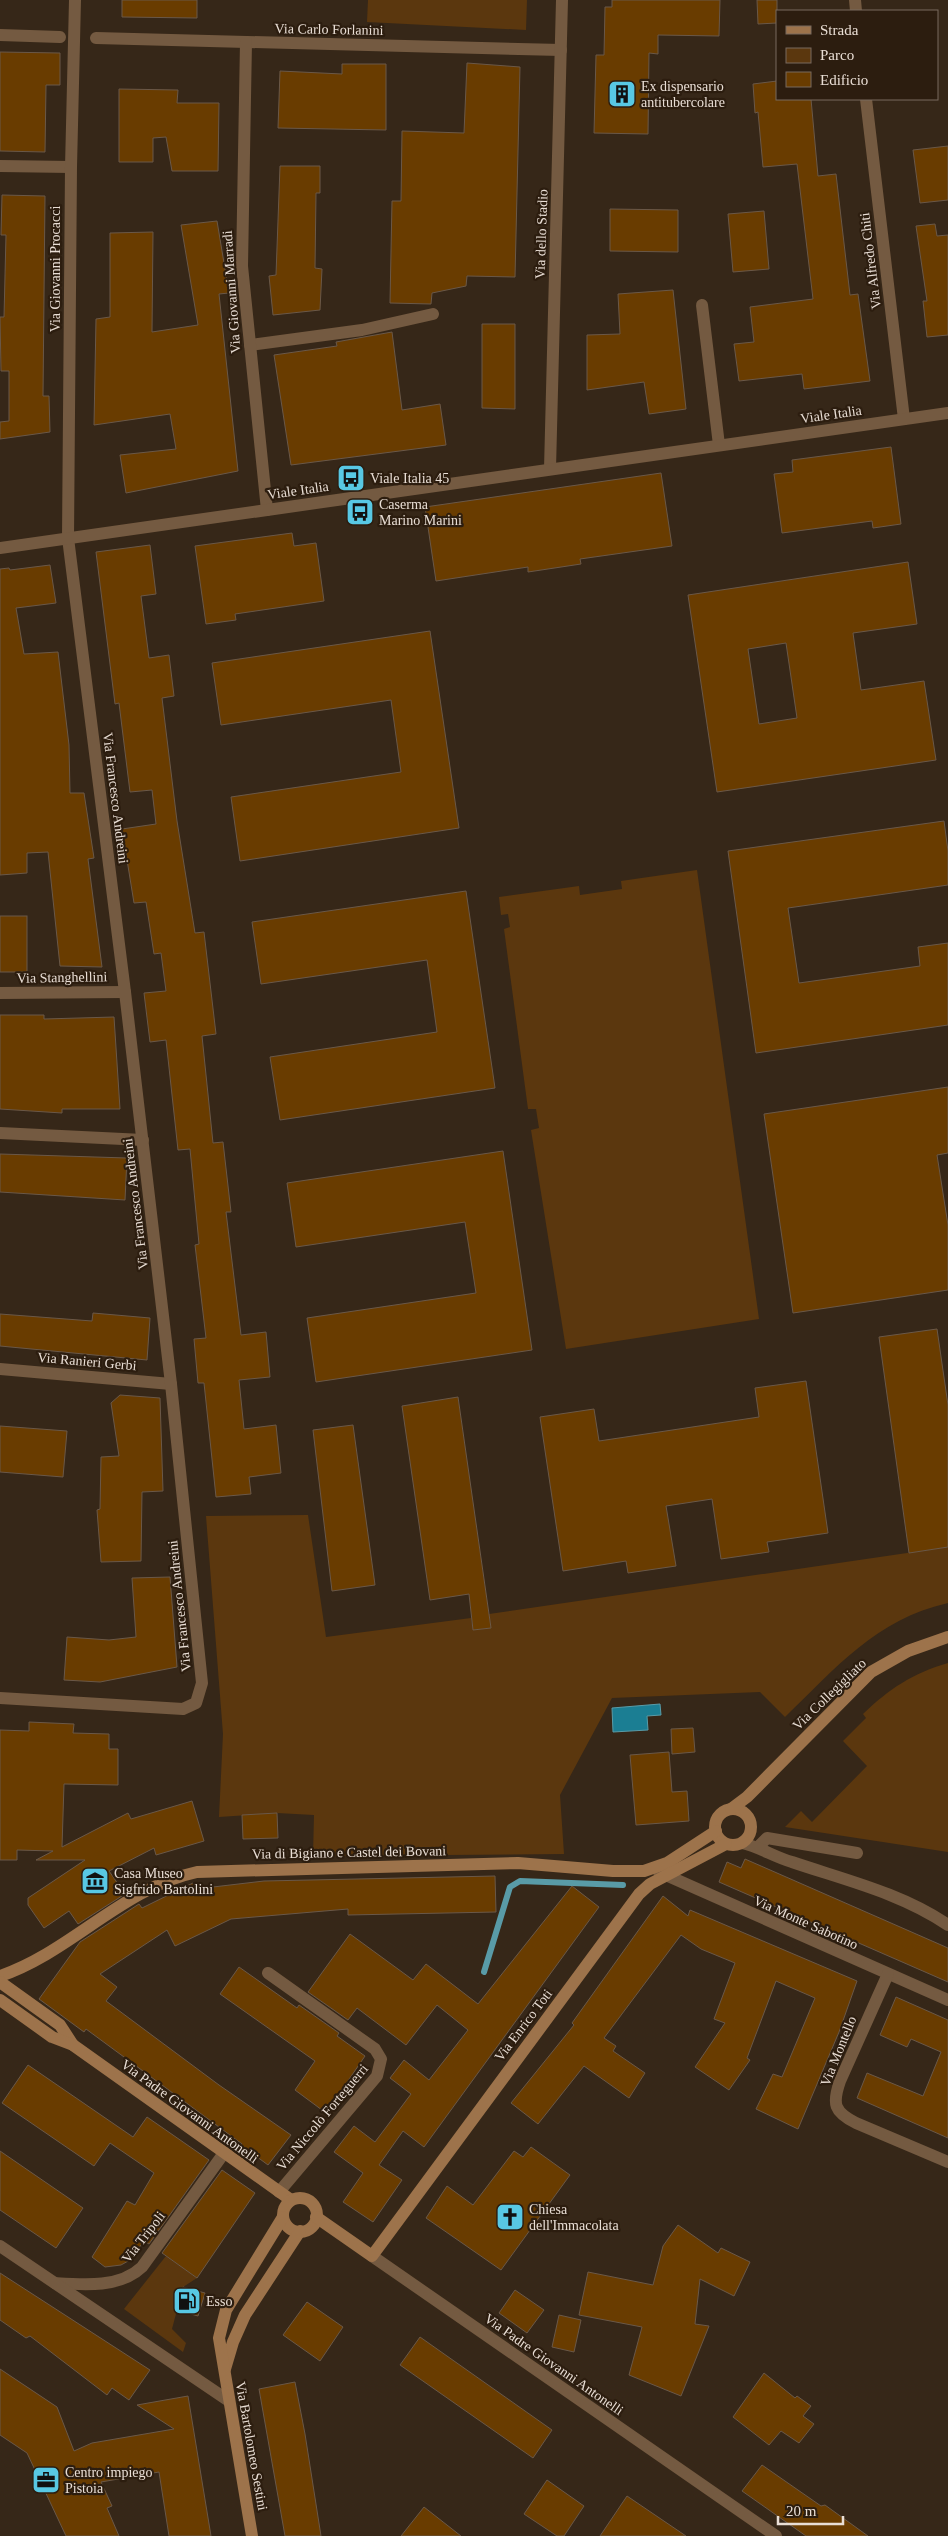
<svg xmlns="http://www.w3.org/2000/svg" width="948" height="2536" font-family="'Times New Roman',serif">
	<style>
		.green { fill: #5b370e }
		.water { fill: #1b7e93; stroke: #599ba7 }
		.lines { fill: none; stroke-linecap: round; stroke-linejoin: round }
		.stream { stroke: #599ba7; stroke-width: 6 }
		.building { fill: #693c00; stroke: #6a5848; fill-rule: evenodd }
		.service { stroke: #745a41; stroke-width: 12 }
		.minor { stroke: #745a41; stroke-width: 12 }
		.tertiary { stroke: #745a41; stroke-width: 12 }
		.secondary { stroke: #9d734b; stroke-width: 12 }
		.labels { text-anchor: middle; stroke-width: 4.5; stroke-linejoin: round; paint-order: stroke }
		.street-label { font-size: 14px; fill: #e9ded5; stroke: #2c1d0f }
		.poi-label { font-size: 14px; fill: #e9ded5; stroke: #2c1d0f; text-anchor: start }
	</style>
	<rect width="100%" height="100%" fill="#362718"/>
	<g class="green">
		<polygon points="368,0 527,0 526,30 367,22"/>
		<polygon points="697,870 759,1319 566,1349 531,1130 539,1128 536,1109 528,1109 504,929 510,927 508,914 501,915 499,897 579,886 580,895 622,889 621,881"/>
		<path d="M308,1515L326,1637L471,1618L473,1630L490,1628L489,1614L948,1547V1603C876,1619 836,1668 785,1717L760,1692L612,1698L560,1795L564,1854L313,1856L314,1815L277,1813L219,1817L223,1734L206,1516Z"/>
		<path d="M948,1663V1852L785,1827L801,1811L812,1822L867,1766L843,1741L866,1718L863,1714C889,1689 913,1673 948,1663Z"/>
		<polygon points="166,2256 197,2278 183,2287 172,2329 186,2343 183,2352 124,2309"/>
	</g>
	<polygon class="water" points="660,1704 661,1715 647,1716 648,1730 613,1732 612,1708"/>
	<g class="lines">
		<polyline class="stream" points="484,1972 510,1887 520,1881 623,1885"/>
	</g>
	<g class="building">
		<polygon points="122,0 197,0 197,18 122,17"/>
		<polygon points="612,0 720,0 719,36 658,35 658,54 649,53 648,134 594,133 596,55 604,55 605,7 612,7"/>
		<polygon points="757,0 777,0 777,23 758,24"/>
		<polygon points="0,52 60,53 60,85 46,85 45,152 0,151"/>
		<polygon points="467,63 520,67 515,277 467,276 466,286 432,293 431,304 390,303 392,201 401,201 402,131 464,133"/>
		<polygon points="342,64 386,64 386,130 278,128 280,71 342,74"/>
		<polygon points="777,81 777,99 811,99 818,176 836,174 850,295 858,294 870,381 804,389 802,374 739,381 734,344 754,342 750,307 813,299 797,164 763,167 758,112 755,113 753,84"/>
		<polygon points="119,89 178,90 177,103 219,103 218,171 172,171 166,137 153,138 153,162 119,162"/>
		<polygon points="948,146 948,200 920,203 913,150"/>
		<polygon points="280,166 320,166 320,193 316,193 315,268 322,269 320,310 273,315 269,276 276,275"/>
		<polygon points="2,195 45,196 43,396 49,396 50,432 0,439 0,422 9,421 9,371 1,371 0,317 4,317 6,235 1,235"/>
		<polygon points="610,209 678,210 678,252 610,251"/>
		<polygon points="764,211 769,269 733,272 728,214"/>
		<polygon points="217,221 229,293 219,294 238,471 126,493 120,455 176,449 170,414 94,425 96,319 110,317 110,233 153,232 152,332 198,325 181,225"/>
		<polygon points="935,224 937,236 948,235 948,335 927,337 923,301 927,301 916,226"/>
		<polygon points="673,290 686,409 649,414 644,382 587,390 587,335 620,334 618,294"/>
		<polygon points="482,324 515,324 515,409 482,408"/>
		<polygon points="392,332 402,410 440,404 446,445 291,465 274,355 337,346 336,342"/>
		<polygon points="891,447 901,524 873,528 872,521 782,533 774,474 793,472 792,460"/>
		<polygon points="661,473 672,546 580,559 581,564 528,572 528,567 436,581 425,507"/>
		<polygon points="292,533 294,546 316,543 324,601 235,614 236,620 206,624 195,546"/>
		<polygon points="150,545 156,594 141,596 149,658 169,655 174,696 162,698 177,821 195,933 204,932 216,1034 202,1036 213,1143 223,1142 231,1212 226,1212 241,1335 266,1332 270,1377 239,1380 244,1429 276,1425 281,1473 249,1477 251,1494 216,1497 204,1383 198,1383 194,1339 206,1338 195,1245 199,1244 190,1149 178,1150 166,1040 150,1042 144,993 166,991 161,953 154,954 146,902 134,903 122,829 156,824 152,790 130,792 119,703 115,704 96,552"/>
		<path d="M908,562L917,624L853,633L861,690L924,681L936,760L717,792L688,595ZM786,643L797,718L759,724L748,649Z"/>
		<polygon points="50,565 56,603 16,608 24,654 58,652 69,745 70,793 84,793 94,858 88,859 102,967 60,966 48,852 27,853 27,873 0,875 0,569 9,568 10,570"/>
		<polygon points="430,631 459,828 240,861 231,797 401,772 391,700 221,725 212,663"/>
		<polygon points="944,821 948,851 948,885 788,908 799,983 920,966 918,947 948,943 948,1025 756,1053 728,851"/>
		<polygon points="466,891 495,1088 280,1120 270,1057 437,1032 427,960 261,984 252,922"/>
		<rect x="0" y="916" width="27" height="56"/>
		<polygon points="0,1015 44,1015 44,1019 114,1017 120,1109 62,1109 62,1113 0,1109"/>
		<polygon points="948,1087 948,1153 937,1155 948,1225 948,1290 793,1313 764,1114"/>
		<polygon points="503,1151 532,1350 316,1382 307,1318 476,1293 465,1222 296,1247 287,1183"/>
		<polygon points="0,1154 127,1158 125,1200 0,1192"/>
		<polygon points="93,1313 150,1318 147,1360 0,1346 0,1314 92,1321"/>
		<polygon points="937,1329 948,1405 948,1547 909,1553 879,1337"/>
		<polygon points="806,1381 828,1533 767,1542 769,1552 721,1559 712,1499 666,1506 676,1566 628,1573 626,1561 563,1571 540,1417 594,1409 599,1441 759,1417 755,1388"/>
		<polygon points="120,1395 160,1398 163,1491 142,1492 141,1561 101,1562 97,1510 100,1509 101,1457 119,1456 111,1403"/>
		<polygon points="458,1397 491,1628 473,1630 469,1594 430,1600 402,1406"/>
		<polygon points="353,1425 375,1585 332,1591 313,1430"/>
		<polygon points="0,1426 67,1431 63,1477 0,1472"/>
		<polygon points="170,1577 177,1667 100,1682 64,1680 67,1637 109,1640 136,1637 132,1578"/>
		<polygon points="29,1722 74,1724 73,1733 109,1734 109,1749 118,1749 118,1785 64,1784 62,1847 128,1813 131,1819 192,1801 204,1841 156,1855 154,1848 109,1871 125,1894 78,1924 69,1911 44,1928 28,1905 28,1898 85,1860 36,1860 53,1851 17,1850 17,1860 0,1860 0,1730 29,1731"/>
		<polygon points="693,1728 695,1752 672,1754 671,1729"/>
		<polygon points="669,1752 672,1792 687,1791 689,1821 636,1825 630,1755"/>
		<polygon points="277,1813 278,1838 243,1839 242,1815"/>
		<polygon points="745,1859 948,1948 948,1982 719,1882 727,1862 741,1868"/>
		<polygon points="495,1876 496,1912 348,1915 348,1909 231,1919 175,1946 167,1930 100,1974 117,1987 106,2001 219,2085 291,2135 268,2165 241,2145 242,2144 86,2029 84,2032 39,1999 80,1942 139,1904 142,1908 193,1883 196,1889 264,1881"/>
		<polygon points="572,1886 599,1907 424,2147 403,2131 379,2165 402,2180 373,2222 343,2202 363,2173 334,2152 354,2126 375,2142 411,2094 390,2078 404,2060 429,2080 468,2030 437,2005 406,2045 357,2008 348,2020 308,1992 350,1934 413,1980 426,1964 478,2004"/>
		<polygon points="663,1896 688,1916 690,1910 857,1981 839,2032 798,2129 756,2109 773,2074 782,2077 815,1998 776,1981 747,2058 750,2060 729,2090 695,2067 725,2023 714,2019 735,1963 701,1949 681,1935 604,2038 616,2046 613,2051 645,2073 629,2098 584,2066 538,2124 511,2103 574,2025 572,2023"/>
		<polygon points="239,1967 297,2008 299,2005 339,2033 337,2036 365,2056 326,2113 295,2090 315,2061 220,1994"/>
		<polygon points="896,1997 948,2020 948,2138 857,2098 867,2073 923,2096 941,2052 911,2039 907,2047 880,2035"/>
		<polygon points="28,2065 133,2137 147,2117 209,2160 149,2244 144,2241 130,2260 121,2265 105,2267 92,2257 127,2201 135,2205 154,2173 110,2143 94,2166 2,2103"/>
		<polygon points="531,2147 570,2175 501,2270 426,2218 447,2186 473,2205 514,2151 523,2157"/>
		<polygon points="0,2151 83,2208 56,2248 0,2210"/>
		<polygon points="222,2170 255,2193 197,2278 162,2253"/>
		<polygon points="678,2225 718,2253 721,2248 750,2262 734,2296 700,2279 695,2324 709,2326 681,2396 629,2375 642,2327 579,2315 588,2272 653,2285 663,2246"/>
		<polygon points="0,2273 150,2370 129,2400 112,2388 107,2395 30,2336 26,2338 0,2320"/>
		<polygon points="183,2287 205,2293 198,2316 177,2310"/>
		<polygon points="515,2290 544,2310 527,2333 499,2313"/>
		<polygon points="307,2302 343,2327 320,2361 283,2335"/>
		<polygon points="559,2315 581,2320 574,2352 552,2347"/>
		<polygon points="420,2337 552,2430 533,2458 400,2365"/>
		<polygon points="0,2369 57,2407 74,2451 92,2443 174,2429 137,2405 188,2396 211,2536 169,2536 159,2472 101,2482 112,2506 107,2508 119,2536 66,2536 27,2453 0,2435"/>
		<polygon points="764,2373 795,2398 797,2396 811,2406 803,2416 814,2424 799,2443 781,2431 769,2445 733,2417"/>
		<polygon points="295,2382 305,2434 321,2536 285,2536 259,2389"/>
		<polygon points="762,2465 821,2506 825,2505 868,2536 806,2536 742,2491"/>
		<polygon points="547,2480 584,2506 564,2536 557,2536 524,2514"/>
		<polygon points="627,2496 686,2536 600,2536"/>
		<polygon points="424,2507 461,2536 401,2536"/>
	</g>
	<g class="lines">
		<g class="service">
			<polyline points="0,35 60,37"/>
			<polyline points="702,305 719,445"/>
			<polyline points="250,345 362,330 433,314"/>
			<polyline points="758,1847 767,1838 857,1853"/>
			<polyline points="268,1973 375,2049 381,2059 377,2076 279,2192"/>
			<path d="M55,2283C84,2285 120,2288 142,2267L224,2153"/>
		</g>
		<g class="minor">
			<polyline points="855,0 856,11"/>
			<polyline points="96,38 561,50"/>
			<polyline points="246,42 242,266 267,510"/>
			<polyline points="866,99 904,419"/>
			<polyline points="0,166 71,167"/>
			<polyline points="550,469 562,0"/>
			<polyline points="0,993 125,992"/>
			<polyline points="0,1133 143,1140"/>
			<polyline points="0,1369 171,1384"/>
			<polyline points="0,1698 183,1709 196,1703 202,1683 171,1384 125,992 68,538 71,167 75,0"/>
			<path d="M742,1843C760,1847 774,1857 792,1862C845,1880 901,1893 948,1925"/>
			<polyline points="659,1872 948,2000"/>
			<path d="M888,1974L840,2081C832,2104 834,2112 856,2123L948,2162"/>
			<polyline points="0,2246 229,2401"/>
			<polyline points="372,2256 776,2536"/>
		</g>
		<polyline class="tertiary" points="0,548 948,413"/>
		<g class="secondary">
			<circle cx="733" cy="1827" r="18"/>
			<polyline points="731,1809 747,1797 871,1672 908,1651 948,1637"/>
			<path d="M0,1976C71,1952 122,1888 197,1872L518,1863L613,1871H644L667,1863L716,1831"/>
			<polyline points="0,1982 60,2025 73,2045"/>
			<polyline points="0,2000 52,2037 73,2045 291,2200"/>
			<circle cx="300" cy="2215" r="17"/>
			<polyline points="316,2217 372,2256 639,1894 650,1884 726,1844"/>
			<polyline points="225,2369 233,2342 245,2315 300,2231"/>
			<polyline points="252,2536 219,2338 226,2310 283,2217"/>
		</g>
	</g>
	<defs>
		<symbol id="building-square" viewBox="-11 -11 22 22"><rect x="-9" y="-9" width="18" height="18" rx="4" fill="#58c8e4" stroke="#2c1d0f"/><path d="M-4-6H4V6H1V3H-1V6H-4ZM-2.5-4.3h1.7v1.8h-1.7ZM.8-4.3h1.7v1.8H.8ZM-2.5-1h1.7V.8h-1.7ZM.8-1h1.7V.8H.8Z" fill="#111"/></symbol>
		<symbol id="bus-square" viewBox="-11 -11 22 22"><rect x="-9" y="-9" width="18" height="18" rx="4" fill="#58c8e4" stroke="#2c1d0f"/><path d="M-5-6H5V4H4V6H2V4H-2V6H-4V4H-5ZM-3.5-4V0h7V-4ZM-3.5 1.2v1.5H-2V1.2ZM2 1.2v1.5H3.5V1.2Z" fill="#111"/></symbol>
		<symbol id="museum-square" viewBox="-11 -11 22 22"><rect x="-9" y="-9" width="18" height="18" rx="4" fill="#58c8e4" stroke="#2c1d0f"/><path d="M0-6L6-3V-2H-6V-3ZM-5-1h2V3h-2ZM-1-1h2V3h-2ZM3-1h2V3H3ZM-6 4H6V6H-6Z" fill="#111"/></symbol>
		<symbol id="church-square" viewBox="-11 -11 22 22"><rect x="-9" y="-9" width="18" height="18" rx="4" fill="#58c8e4" stroke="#2c1d0f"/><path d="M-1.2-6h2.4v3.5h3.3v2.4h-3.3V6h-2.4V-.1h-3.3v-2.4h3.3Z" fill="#111"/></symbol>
		<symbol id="fuel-square" viewBox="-11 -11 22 22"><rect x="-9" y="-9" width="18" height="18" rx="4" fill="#58c8e4" stroke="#2c1d0f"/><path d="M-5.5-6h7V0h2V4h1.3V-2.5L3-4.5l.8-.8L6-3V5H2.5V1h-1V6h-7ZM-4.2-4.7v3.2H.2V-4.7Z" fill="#111"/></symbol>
		<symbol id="office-square" viewBox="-11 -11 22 22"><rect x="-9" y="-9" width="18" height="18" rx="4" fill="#58c8e4" stroke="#2c1d0f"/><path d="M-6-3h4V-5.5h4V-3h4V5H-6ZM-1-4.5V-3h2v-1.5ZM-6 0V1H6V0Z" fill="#111"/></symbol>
	</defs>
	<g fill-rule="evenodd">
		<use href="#building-square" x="606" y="78" width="32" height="32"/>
		<use href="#bus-square" x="335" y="462" width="32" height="32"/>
		<use href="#bus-square" x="344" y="496" width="32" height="32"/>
		<use href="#museum-square" x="79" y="1865" width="32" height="32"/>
		<use href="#church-square" x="494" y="2201" width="32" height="32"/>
		<use href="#fuel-square" x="171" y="2285" width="32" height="32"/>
		<use href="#office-square" x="30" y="2464" width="32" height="32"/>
	</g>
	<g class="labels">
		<g class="street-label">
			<text transform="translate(329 29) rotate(1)" y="5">Via Carlo Forlanini</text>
			<text transform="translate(541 234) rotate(-88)" y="5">Via dello Stadio</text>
			<text transform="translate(870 261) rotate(-97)" y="5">Via Alfredo Chiti</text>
			<text transform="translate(55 269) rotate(-90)" y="5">Via Giovanni Procacci</text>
			<text transform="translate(231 292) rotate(-94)" y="5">Via Giovanni Marradi</text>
			<text transform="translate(831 414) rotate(-8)" y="5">Viale Italia</text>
			<text transform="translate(298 490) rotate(-8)" y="5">Viale Italia</text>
			<text transform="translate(116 798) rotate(83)" y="5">Via Francesco Andreini</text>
			<text transform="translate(62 977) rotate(-1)" y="5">Via Stanghellini</text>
			<text transform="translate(135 1204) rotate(-97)" y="5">Via Francesco Andreini</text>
			<text transform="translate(87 1361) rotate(5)" y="5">Via Ranieri Gerbi</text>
			<text transform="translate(179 1606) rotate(-96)" y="5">Via Francesco Andreini</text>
			<text transform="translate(829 1694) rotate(-44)" y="5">Via Collegigliato</text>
			<text transform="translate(349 1852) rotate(-1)" y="5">Via di Bigiano e Castel dei Bovani</text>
			<text transform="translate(806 1922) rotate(24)" y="5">Via Monte Sabotino</text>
			<text transform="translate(523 2025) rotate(-53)" y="5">Via Enrico Toti</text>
			<text transform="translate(838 2051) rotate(-68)" y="5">Via Montello</text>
			<text transform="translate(190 2111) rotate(36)" y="5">Via Padre Giovanni Antonelli</text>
			<text transform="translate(322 2117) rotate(-50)" y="5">Via Niccolò Forteguerri</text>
			<text transform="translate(143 2237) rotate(-52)" y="5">Via Tripoli</text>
			<text transform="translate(554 2364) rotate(35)" y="5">Via Padre Giovanni Antonelli</text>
			<text transform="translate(252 2446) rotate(80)" y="5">Via Bartolomeo Sestini</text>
		</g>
		<g class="poi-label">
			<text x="641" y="91">Ex dispensario<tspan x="641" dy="16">antitubercolare</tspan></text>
			<text x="370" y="483">Viale Italia 45</text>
			<text x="379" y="509">Caserma<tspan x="379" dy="16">Marino Marini</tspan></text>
			<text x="114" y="1878">Casa Museo<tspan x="114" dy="16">Sigfrido Bartolini</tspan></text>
			<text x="529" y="2214">Chiesa<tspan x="529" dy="16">dell'Immacolata</tspan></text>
			<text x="206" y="2306">Esso</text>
			<text x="65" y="2477">Centro impiego<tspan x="65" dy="16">Pistoia</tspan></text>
		</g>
	</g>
	<rect x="776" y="10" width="162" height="90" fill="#2c1d0f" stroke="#786a5e"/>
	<rect x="786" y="26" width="25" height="8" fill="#9d734b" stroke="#786a5e"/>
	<text x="820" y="35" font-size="15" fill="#e9ded5">Strada</text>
	<rect x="786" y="48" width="25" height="15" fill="#5b370e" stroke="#786a5e"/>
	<text x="820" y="60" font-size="15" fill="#e9ded5">Parco</text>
	<rect x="786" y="72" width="25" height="15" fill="#693c00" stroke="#786a5e"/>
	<text x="820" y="85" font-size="15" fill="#e9ded5">Edificio</text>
	<path d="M778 2516v8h65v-8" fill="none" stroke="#e9ded5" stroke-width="2.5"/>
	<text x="786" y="2516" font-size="15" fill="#e9ded5" stroke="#2c1d0f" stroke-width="4" paint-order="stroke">20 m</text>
</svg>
